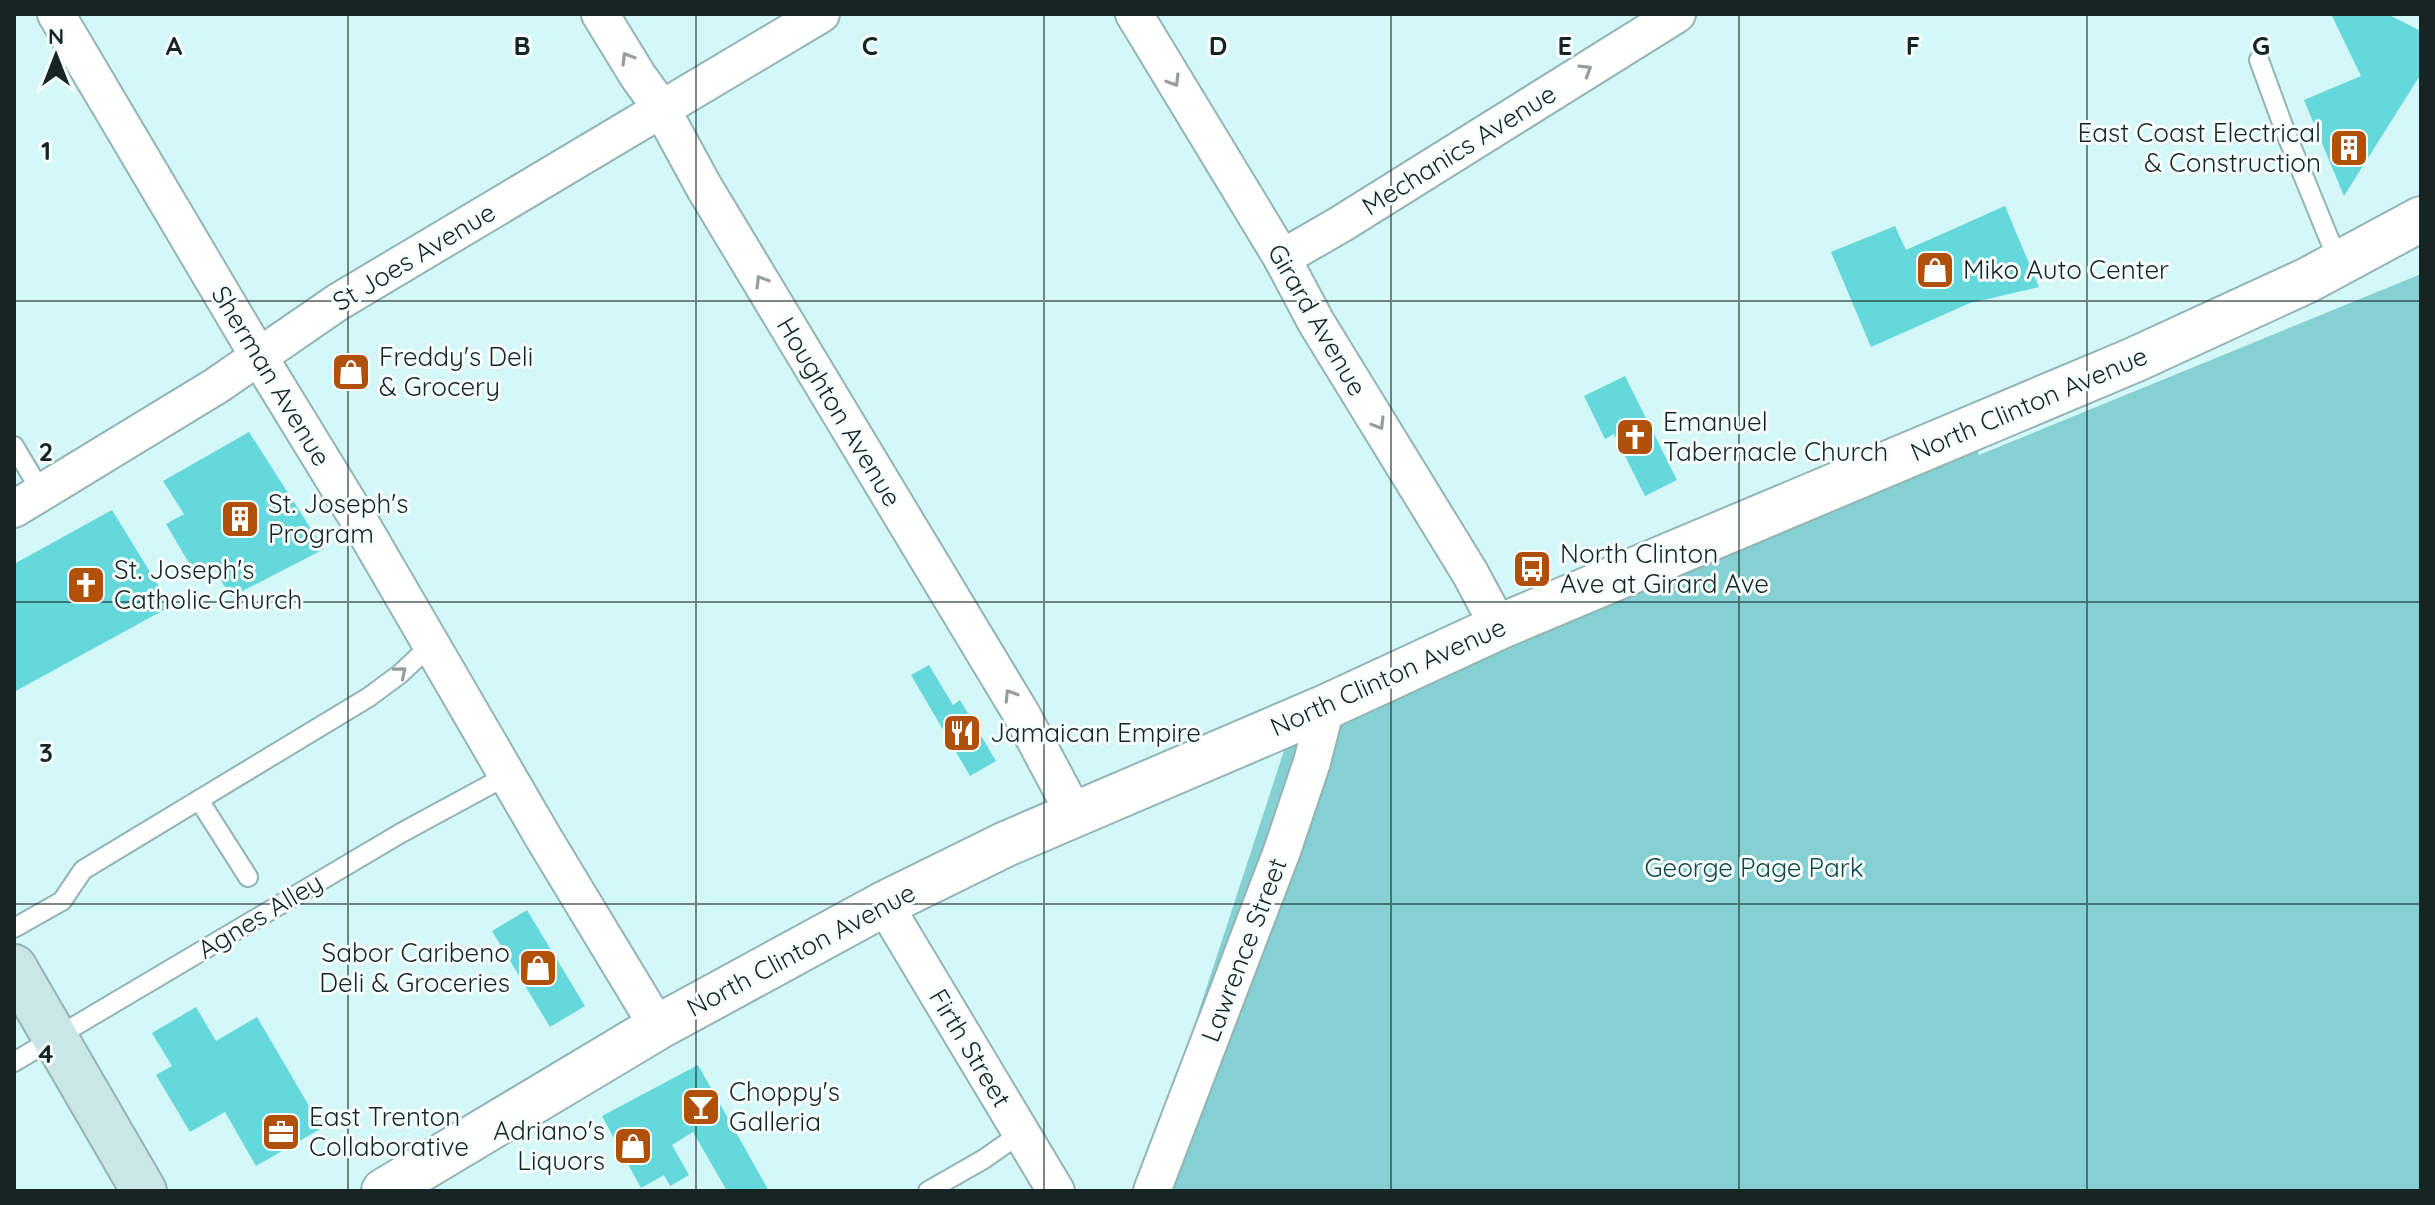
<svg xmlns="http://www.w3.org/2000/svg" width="2435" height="1205" font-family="Quicksand,sans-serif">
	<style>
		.green { fill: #84d0d2 }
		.building { fill: #65d8dc }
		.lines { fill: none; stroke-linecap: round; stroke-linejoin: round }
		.service-casing { stroke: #93b4b5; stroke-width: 22 }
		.minor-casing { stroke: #93b4b5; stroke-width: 40 }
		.tertiary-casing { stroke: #93b4b5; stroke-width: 48 }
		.secondary-casing { stroke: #93b4b5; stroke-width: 48 }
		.service { stroke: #fff; stroke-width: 18 }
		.minor { stroke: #fff; stroke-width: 36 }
		.tertiary { stroke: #fff; stroke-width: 44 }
		.secondary { stroke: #cae6e7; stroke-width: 44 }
		.oneway { stroke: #979c9c }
		.grid { fill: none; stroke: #172424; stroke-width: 2; stroke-opacity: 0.55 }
		.labels { text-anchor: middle; stroke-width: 6; stroke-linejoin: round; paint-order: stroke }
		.poi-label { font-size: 26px; fill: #172424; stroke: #f7fefe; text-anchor: start }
		.street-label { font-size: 26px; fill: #172424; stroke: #f7fefe }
		.park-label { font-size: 26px; fill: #124749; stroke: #f7fefe }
		.grid-label { font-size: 26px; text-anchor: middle; font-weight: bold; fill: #172424; stroke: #f7fefe; stroke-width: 6; stroke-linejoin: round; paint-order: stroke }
	</style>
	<rect width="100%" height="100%" fill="#d4f7f8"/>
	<polygon class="green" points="2421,274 2421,1191 1140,1191 1296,714 1970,424 1979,455"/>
	<g class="building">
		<polygon points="2331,14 2387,14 2421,31 2421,74 2344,196 2304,100 2361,76"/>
		<polygon points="2005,206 2039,287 1970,303 1871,347 1831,252 1895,226 1906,250"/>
		<polygon points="1625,376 1677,480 1645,496 1614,434 1605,439 1584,396"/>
		<polygon points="249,432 324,549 231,597 213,567 196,575 166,524 184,514 163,481"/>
		<polygon points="112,510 171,606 14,692 14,564"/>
		<polygon points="929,665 953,705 960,700 996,761 970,776 911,675"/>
		<polygon points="527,910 585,1006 550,1027 492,931"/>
		<polygon points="196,1007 216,1041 257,1017 322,1128 256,1166 225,1112 190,1132 156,1075 172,1066 152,1033"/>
		<polygon points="698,1065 769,1191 727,1191 693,1132 672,1145 689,1175 670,1186 664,1175 641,1188 602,1116"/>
	</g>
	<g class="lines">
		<defs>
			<g id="service">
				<polyline points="2259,60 2285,131 2339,263"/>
				<polyline points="14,446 42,493"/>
				<polyline points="199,800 248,877"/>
				<polyline points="14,928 62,901 83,870 369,697 400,674 431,645"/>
				<polyline points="14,1062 401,833 508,775"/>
				<polyline points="928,1191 984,1159 1021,1133"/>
			</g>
			<g id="minor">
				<polyline points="56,14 259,357 360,522 543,837 658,1027"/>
				<polyline points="600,14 638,76 661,108 704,187 1022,715 1074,813"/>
				<polyline points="1134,14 1282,258 1316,322 1470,573 1499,627"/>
				<polyline points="1282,258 1341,224 1677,14"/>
				<polyline points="14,509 216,386 338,302 821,14"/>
				<polyline points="884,904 1056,1191"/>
				<polyline points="1152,1191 1282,851 1312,762 1326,707"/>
			</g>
			<polyline id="tertiary" points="384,1191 658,1027 884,904 1006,844 1326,707 1499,627 2134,360 2308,280 2421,219"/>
			<polyline id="secondary" points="14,967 144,1191"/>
		</defs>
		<use href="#service" class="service-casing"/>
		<use href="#minor" class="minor-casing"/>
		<use href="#tertiary" class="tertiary-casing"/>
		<use href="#secondary" class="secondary-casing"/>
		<use href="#service" class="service"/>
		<use href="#minor" class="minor"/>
		<use href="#tertiary" class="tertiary"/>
		<use href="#secondary" class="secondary"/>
	</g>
	<defs><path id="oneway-chevron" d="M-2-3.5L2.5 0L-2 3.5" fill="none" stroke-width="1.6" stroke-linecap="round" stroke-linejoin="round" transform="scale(2)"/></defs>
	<g class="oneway">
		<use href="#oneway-chevron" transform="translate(627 58) rotate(-121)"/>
		<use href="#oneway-chevron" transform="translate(1586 70) rotate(-32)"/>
		<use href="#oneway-chevron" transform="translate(1174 81) rotate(59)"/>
		<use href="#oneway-chevron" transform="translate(761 281) rotate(-121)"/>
		<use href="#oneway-chevron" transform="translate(1379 424) rotate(59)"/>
		<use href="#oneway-chevron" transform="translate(401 672) rotate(-40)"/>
		<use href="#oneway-chevron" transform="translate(1010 695) rotate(-122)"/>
	</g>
	<path class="grid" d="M348,14V1191M696,14V1191M1044,14V1191M1391,14V1191M1739,14V1191M2087,14V1191M14,301H2421M14,602H2421M14,904H2421"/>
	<defs>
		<symbol id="building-square" viewBox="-11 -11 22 22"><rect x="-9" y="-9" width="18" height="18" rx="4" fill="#b05009" stroke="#f7fefe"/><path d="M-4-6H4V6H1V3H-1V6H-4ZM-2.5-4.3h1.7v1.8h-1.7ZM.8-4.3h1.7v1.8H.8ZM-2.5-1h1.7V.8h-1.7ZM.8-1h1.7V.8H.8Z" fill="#fff"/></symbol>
		<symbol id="shop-square" viewBox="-11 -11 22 22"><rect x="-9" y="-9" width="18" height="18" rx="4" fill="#b05009" stroke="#f7fefe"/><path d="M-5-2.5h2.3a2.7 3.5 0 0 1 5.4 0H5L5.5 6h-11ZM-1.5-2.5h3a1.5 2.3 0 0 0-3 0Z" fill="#fff"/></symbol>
		<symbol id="church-square" viewBox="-11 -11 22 22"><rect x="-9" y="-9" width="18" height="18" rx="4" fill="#b05009" stroke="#f7fefe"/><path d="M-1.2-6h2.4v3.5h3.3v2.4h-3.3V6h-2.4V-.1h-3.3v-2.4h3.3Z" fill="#fff"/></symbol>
		<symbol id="bus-square" viewBox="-11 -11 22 22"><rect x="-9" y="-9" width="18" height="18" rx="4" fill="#b05009" stroke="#f7fefe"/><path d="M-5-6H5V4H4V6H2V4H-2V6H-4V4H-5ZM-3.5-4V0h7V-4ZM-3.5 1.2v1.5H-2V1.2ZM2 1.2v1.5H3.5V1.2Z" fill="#fff"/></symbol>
		<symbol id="restaurant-square" viewBox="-11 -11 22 22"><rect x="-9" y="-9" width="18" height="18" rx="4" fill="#b05009" stroke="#f7fefe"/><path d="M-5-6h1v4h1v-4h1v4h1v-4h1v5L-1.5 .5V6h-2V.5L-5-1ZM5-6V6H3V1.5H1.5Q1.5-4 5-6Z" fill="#fff"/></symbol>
		<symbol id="bar-square" viewBox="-11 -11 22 22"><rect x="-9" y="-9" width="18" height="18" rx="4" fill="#b05009" stroke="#f7fefe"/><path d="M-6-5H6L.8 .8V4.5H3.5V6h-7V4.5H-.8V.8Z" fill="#fff"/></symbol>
		<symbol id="office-square" viewBox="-11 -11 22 22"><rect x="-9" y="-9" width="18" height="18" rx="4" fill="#b05009" stroke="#f7fefe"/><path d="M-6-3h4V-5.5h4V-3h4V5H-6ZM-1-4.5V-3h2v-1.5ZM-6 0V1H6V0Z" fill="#fff"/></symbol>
	</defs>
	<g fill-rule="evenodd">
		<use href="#building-square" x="2327" y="126" width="44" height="44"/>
		<use href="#shop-square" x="1913" y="248" width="44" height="44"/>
		<use href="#shop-square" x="329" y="350" width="44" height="44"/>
		<use href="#church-square" x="1613" y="415" width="44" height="44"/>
		<use href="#building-square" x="218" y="497" width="44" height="44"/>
		<use href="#bus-square" x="1510" y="547" width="44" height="44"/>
		<use href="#church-square" x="64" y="563" width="44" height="44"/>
		<use href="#restaurant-square" x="940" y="711" width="44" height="44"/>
		<use href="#shop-square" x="516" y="946" width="44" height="44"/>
		<use href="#bar-square" x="679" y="1085" width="44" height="44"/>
		<use href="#office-square" x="259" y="1110" width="44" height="44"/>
		<use href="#shop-square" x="611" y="1124" width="44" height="44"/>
	</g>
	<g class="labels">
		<g class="poi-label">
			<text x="2321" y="142" text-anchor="end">East Coast Electrical<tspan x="2321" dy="30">&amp; Construction</tspan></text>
			<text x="1963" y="279">Miko Auto Center</text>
			<text x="379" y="366">Freddy's Deli<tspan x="379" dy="30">&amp; Grocery</tspan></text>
			<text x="1663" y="431">Emanuel<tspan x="1663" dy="30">Tabernacle Church</tspan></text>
			<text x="268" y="513">St. Joseph's<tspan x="268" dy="30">Program</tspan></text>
			<text x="1560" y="563">North Clinton<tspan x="1560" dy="30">Ave at Girard Ave</tspan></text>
			<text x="114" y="579">St. Joseph's<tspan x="114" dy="30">Catholic Church</tspan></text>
			<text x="990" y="742">Jamaican Empire</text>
			<text x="510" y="962" text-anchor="end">Sabor Caribeno<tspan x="510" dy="30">Deli &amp; Groceries</tspan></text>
			<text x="729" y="1101">Choppy's<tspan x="729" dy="30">Galleria</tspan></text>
			<text x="309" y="1126">East Trenton<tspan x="309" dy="30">Collaborative</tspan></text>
			<text x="605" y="1140" text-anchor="end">Adriano's<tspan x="605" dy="30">Liquors</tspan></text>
		</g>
		<g class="street-label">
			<text transform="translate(1459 150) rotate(-32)" y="9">Mechanics Avenue</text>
			<text transform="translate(414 257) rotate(-31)" y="9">St Joes Avenue</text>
			<text transform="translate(1317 320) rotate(60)" y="9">Girard Avenue</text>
			<text transform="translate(271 376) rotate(59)" y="9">Sherman Avenue</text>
			<text transform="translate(2029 404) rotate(-23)" y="9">North Clinton Avenue</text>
			<text transform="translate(839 412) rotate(59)" y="9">Houghton Avenue</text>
			<text transform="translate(1388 677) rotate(-24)" y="9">North Clinton Avenue</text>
			<text transform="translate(260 916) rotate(-31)" y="9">Agnes Alley</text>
			<text transform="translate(801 950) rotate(-28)" y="9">North Clinton Avenue</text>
			<text transform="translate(1244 950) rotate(-69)" y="9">Lawrence Street</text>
			<text transform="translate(970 1048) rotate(59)" y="9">Firth Street</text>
		</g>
		<g class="park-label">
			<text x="1754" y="877">George Page Park</text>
		</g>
	</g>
	<g class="grid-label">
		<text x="174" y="55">A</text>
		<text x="522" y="55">B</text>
		<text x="870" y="55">C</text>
		<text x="1218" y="55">D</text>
		<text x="1565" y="55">E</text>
		<text x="1913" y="55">F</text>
		<text x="2261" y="55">G</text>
		<text x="46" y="160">1</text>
		<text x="46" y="461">2</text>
		<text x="46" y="762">3</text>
		<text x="46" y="1063">4</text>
	</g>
	<rect width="2435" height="1205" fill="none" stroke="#172424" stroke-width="32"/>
	<g transform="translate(56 56)" stroke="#f7fefe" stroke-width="6" paint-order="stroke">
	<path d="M0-6L14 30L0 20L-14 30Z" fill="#172424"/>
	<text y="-12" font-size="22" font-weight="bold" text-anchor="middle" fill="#172424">N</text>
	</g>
</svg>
